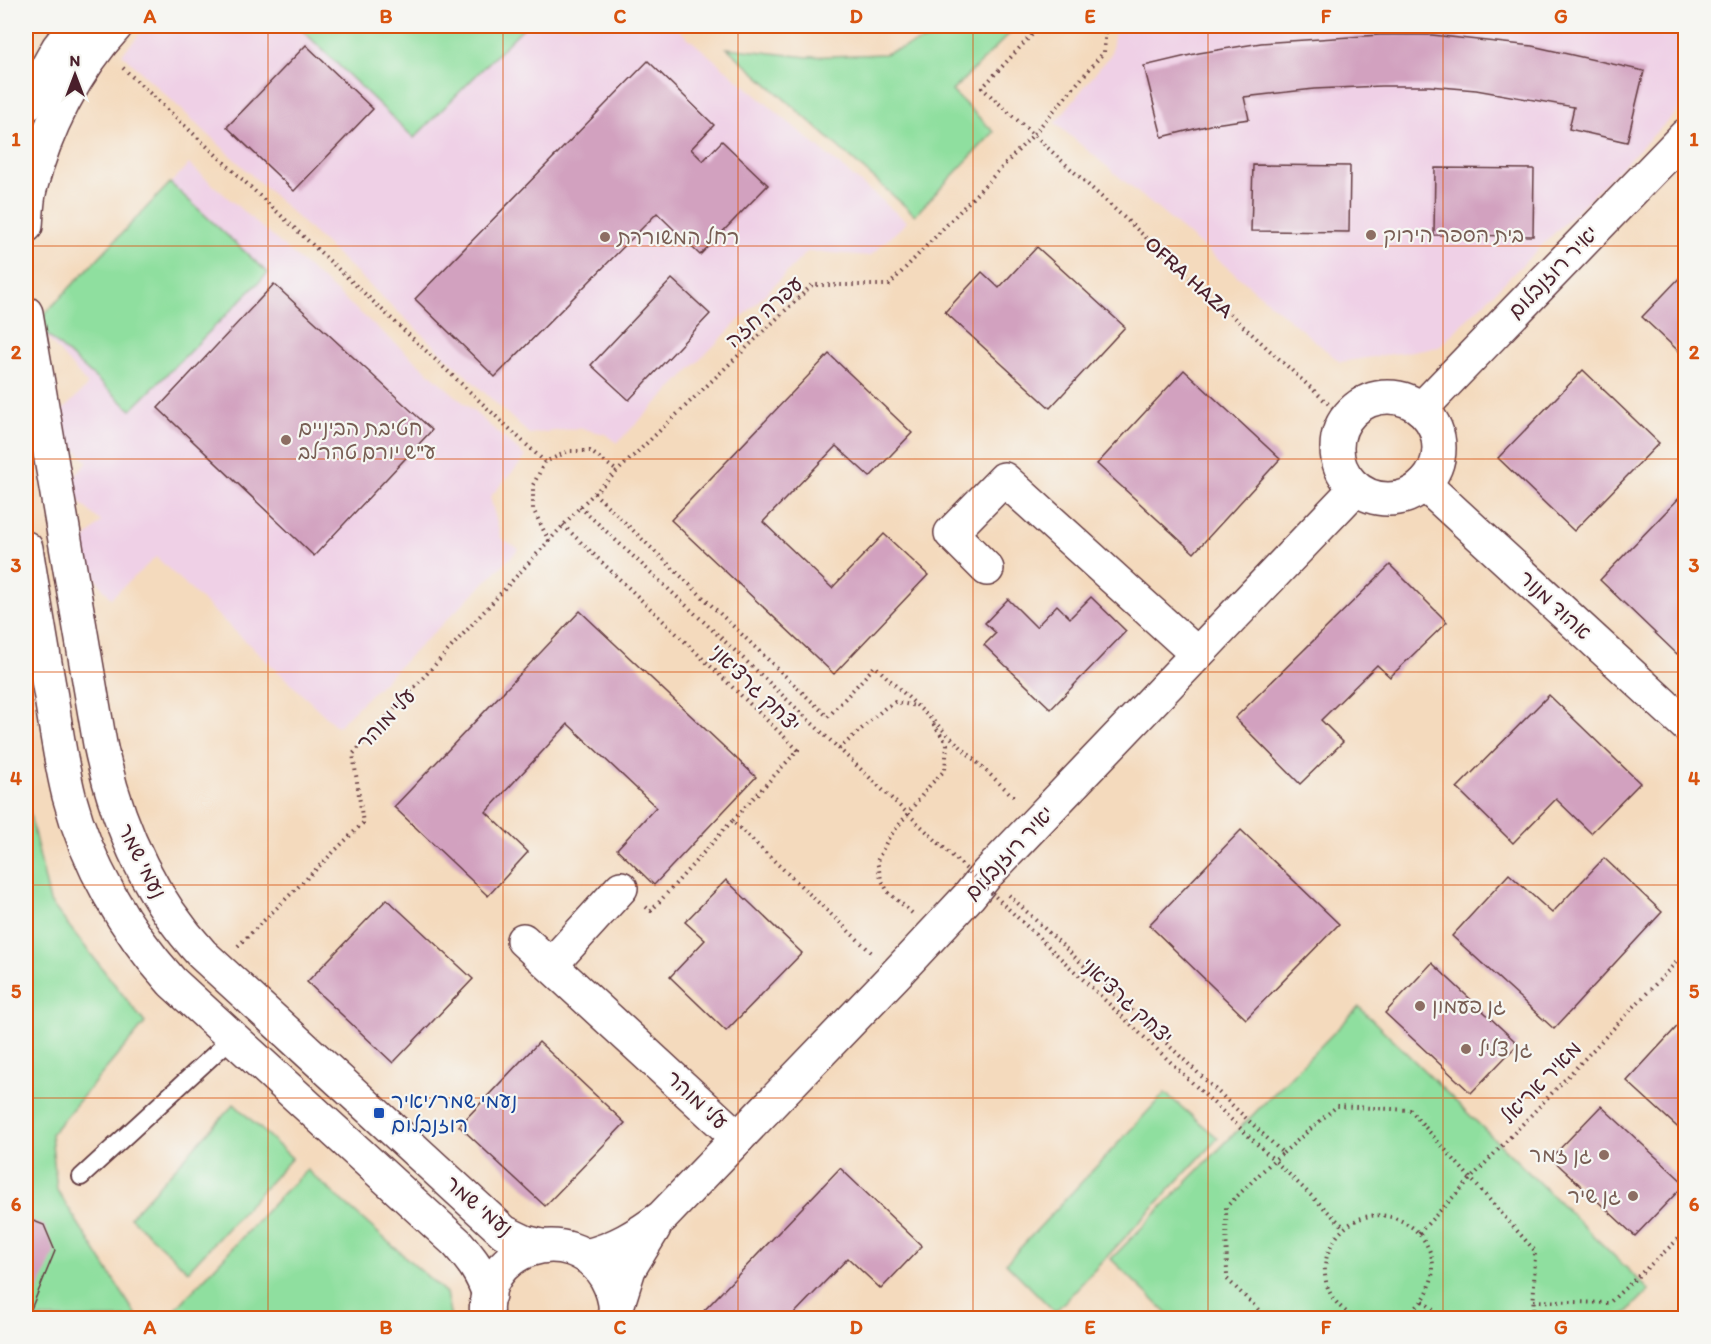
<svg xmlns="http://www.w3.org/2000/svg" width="1711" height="1344" font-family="Itim,'Playpen Sans Hebrew',sans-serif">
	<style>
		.built { fill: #efd0e6 }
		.green { fill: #8fdf9f; stroke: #6c7f65; stroke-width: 1.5 }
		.building { fill: #d2a1bf }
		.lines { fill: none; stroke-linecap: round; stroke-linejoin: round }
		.service-casing { stroke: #643b41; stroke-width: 20 }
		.minor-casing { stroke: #643b41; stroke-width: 36 }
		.tertiary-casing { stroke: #643b41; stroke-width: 36 }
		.path { stroke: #643b41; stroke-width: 4; stroke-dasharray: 1.5 4.5; stroke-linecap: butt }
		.service { stroke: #fff; stroke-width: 16 }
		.minor { stroke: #fff; stroke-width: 33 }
		.tertiary { stroke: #fff; stroke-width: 33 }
		.path-bridge { stroke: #643b41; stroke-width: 4; stroke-dasharray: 1.5 4.5; stroke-linecap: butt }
		.grid { fill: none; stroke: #d8530f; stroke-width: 1.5; stroke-opacity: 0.55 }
		.education-dot { fill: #8d6e63; stroke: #f6f6f2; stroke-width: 2 }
		.transit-dot { fill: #1a4fb4; stroke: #f6f6f2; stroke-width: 2 }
		.labels { text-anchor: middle; stroke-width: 4.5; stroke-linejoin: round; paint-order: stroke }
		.education-label { font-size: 21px; fill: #785e54; stroke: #f6f6f2; text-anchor: start }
		.street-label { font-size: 21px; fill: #4a1f2b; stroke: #f6f6f2 }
		.transit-label { font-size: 21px; fill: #164399; stroke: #f6f6f2; text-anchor: start }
		.neatline { fill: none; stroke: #d8530f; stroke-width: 2 }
		.grid-label { font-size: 20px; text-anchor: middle; font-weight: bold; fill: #d8530f }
	</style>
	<rect width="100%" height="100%" fill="#f6f6f2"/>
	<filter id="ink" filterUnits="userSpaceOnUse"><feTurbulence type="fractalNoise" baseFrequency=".0167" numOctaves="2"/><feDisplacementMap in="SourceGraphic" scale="12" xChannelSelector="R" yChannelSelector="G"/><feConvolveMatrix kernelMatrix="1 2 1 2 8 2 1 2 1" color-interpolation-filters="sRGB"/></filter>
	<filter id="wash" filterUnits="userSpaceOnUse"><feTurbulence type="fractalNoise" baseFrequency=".008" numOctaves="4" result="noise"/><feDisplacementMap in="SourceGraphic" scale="24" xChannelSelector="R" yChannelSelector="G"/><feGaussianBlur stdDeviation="1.35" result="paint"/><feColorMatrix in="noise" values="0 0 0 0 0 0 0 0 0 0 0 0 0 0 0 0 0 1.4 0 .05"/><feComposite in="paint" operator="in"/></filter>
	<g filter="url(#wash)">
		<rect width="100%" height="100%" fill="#f4dabd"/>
		<g class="built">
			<polygon points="147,26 674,26 907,222 870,256 808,251 617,443 605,434 580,428 529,434 122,54"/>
			<polygon points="1116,26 1685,26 1685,104 1439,347 1340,362 1055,123 1111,54"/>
			<polygon points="189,164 526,457 490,497 501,538 519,549 337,727 156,557 111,598 74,551 101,522 64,488 88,462 50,423 88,385 35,324"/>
		</g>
		<g class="green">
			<polygon points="304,26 525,26 414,138 301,29"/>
			<polygon points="966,26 1017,26 952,91 994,132 915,215 727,48 807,57 884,54"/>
			<polygon points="170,183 268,273 131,410 35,324"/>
			<polygon points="26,797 50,902 145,1023 51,1134 57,1190 138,1318 26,1318"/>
			<polygon points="1359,1007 1649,1290 1621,1318 1172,1318 1111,1259"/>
			<polygon points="1165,1093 1218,1138 1055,1312 1006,1263"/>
			<polygon points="234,1104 292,1158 188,1271 130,1217"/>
			<polygon points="307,1170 446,1293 451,1318 185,1318 175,1310 283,1193"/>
		</g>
		<g id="blocks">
			<g class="building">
				<polygon points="1380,35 1432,35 1532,46 1644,71 1627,142 1569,129 1574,107 1476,90 1429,86 1381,86 1314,89 1244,97 1249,119 1214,124 1162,137 1144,66 1199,53 1261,43"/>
				<polygon points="306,45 373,109 294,191 227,127"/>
				<polygon points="648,61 714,125 691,149 703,161 722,141 768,185 700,255 657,213 495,377 415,299"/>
				<polygon points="1253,165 1350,166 1349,232 1251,231"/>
				<polygon points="1435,168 1534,169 1533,236 1434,235"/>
				<polygon points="1037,247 1125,327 1050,408 945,312 982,272 999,288"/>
				<polygon points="1686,271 1686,358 1642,317"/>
				<polygon points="672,279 710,314 629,400 591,365"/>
				<polygon points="274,284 432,430 314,556 158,408"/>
				<polygon points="829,354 912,433 870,477 836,446 763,522 832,588 884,534 928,575 834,674 671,520"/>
				<polygon points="1184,370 1280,459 1194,553 1097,464"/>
				<polygon points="1583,370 1659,443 1574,531 1498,458"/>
				<polygon points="1686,491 1686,644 1677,654 1600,580"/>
				<polygon points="1390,565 1447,622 1390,677 1377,665 1321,720 1343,742 1300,784 1235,718"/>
				<polygon points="1091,597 1126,631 1051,709 984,645 996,633 985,623 1008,599 1036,627 1057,605 1070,618"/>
				<polygon points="580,611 756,777 654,885 617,849 656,807 568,724 486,812 528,852 488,896 394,807"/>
				<polygon points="1549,695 1640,783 1591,833 1556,799 1513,843 1457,788"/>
				<polygon points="1241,830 1339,924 1246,1019 1149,925"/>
				<polygon points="1604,858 1662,912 1554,1029 1452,936 1509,874 1552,913"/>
				<polygon points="726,880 802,953 726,1031 670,977 705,940 685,922"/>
				<polygon points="387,899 473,979 393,1063 307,982"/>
				<polygon points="1432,963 1518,1044 1471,1093 1385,1013"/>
				<polygon points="1686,1017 1686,1135 1627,1081"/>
				<polygon points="539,1042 625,1123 545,1206 459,1126"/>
				<polygon points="1601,1106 1685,1184 1635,1236 1551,1158"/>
				<polygon points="840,1168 922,1246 881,1289 848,1258 790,1318 697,1318"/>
				<polygon points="26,1218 44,1225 55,1251 29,1314 26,1315"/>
			</g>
		</g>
	</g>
	<g filter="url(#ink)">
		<use href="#blocks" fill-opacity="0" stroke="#643b41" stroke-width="1.5"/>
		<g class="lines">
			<defs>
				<polyline id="service" points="81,1177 232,1038"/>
				<g id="minor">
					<circle cx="1388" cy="448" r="51"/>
					<polyline points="1421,409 1686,135"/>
					<polyline points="1424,484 1686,725"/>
					<polyline points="987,569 951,533 1004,479 1197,654"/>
					<polyline points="523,940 738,1138"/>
					<polyline points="551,965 621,888"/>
					<path d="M586,1256C615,1249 638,1235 662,1217L895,975L969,896L987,874L1356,488"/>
					<polyline points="616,1310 629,1269 654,1228"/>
				</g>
				<g id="tertiary">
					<polyline points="26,105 58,48 75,26"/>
					<path d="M26,226C27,214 27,201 30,189C45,131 75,70 116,26"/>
					<path d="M26,313L100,744C116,821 148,895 202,954L504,1232L525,1242L542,1246"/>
					<path d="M26,548C34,598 42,647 51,697C56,730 61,764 69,796C87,864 125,930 172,982L457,1243C472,1260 482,1273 489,1295"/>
					<path d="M487,1318C478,1249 571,1218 606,1278C613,1291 617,1304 615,1318"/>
				</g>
			</defs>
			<use href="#service" class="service-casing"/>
			<use href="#minor" class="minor-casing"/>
			<use href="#tertiary" class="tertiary-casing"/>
			<g class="path">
				<polyline points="1040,26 982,88 1345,419"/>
				<polyline points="123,68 545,462"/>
				<polyline points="594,493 828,717 875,666 1016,799"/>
				<polyline points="580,507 760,674"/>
				<polyline points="563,525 798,750 732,821 873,954"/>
				<polyline points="549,541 533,509 533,485 545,462 569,451 590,451 617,471"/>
				<polyline points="839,749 885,708 895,702 916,706"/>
				<polyline points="1009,895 1283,1153 1274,1160 1345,1228"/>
				<polyline points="646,907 651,911 732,821"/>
				<polyline points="912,913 888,892 881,879 877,861 888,839 930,785 945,770 947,744 932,722"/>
				<polyline points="238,946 363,823 353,754 580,507 812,285 889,285 1033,135 1104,52 1106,26"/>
				<polyline points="1283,1153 1337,1106 1410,1110 1535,1251 1533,1318"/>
				<polyline points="1419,1233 1686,952"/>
				<polyline points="1423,1301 1442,1318"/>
				<polyline points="1534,1301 1609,1303 1686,1232"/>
				<polyline points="1267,1318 1227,1279 1226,1207 1274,1160"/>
				<path d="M1356,1318C1285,1280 1349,1180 1413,1228C1424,1237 1433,1253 1433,1267C1432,1291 1421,1308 1401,1318"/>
			</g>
			<use href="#service" class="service"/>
			<use href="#minor" class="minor"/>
			<use href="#tertiary" class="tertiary"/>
			<polyline class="path-bridge" points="760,674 1274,1160"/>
		</g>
	</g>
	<path class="grid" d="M268,26V1318M503,26V1318M738,26V1318M973,26V1318M1208,26V1318M1443,26V1318M26,246H1686M26,459H1686M26,672H1686M26,885H1686M26,1098H1686"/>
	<g class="education-dot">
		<circle cx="1371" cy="235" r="6"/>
		<circle cx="605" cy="237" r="6"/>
		<circle cx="286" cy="440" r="6"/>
		<circle cx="1420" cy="1006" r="6"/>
		<circle cx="1466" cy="1049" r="6"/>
		<circle cx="1604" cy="1155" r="6"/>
		<circle cx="1633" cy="1196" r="6"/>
	</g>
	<rect class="transit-dot" x="373" y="1107" width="12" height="12" rx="3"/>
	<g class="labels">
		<g class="education-label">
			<text x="1383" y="242">בית הספר הירוק</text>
			<text x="617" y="244">רחל המשוררת</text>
			<text x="298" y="435">חטיבת הביניים<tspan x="298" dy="24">ע"ש יורם טהרלב</tspan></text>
			<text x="1432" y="1013">גן פעמון</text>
			<text x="1478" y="1056">גן צליל</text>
			<text x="1592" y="1162" text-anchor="end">גן זמר</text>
			<text x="1621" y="1203" text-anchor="end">גן שיר</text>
		</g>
		<g class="street-label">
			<text transform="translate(1553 272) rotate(-46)" y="7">יאיר רוזנבלום</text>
			<text transform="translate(1189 277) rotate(42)" y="7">OFRA HAZA</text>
			<text transform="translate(764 312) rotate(-42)" y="7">עפרה חזה</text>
			<text transform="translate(1555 605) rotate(43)" y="7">אהוד מנור</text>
			<text transform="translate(755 688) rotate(44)" y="7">יצחק גרציאני</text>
			<text transform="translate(386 719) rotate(-47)" y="7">עלי מוהר</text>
			<text transform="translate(1009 853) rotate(-47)" y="7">יאיר רוזנבלום</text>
			<text transform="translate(142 861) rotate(63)" y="7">נעמי שמר</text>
			<text transform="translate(1127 1001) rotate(43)" y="7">יצחק גרציאני</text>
			<text transform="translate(1541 1082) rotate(-46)" y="7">מאיר אריאל</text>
			<text transform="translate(697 1100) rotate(43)" y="7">עלי מוהר</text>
			<text transform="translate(479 1206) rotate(40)" y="7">נעמי שמר</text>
		</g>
		<g class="transit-label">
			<text x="391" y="1108">נעמי שמר/יאיר<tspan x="391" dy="24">רוזנבלום</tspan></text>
		</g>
	</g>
	<rect width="1711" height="1344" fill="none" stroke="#f6f6f2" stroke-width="66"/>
	<g transform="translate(75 75)" stroke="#f6f6f2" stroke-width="4.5" paint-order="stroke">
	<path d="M0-4.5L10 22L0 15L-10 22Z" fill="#4a1f2b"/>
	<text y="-9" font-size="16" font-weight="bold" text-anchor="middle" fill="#4a1f2b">N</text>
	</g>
	<rect x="33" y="33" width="1645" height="1278" class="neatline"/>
	<g class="grid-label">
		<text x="150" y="23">A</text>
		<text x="386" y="23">B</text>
		<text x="620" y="23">C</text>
		<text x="856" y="23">D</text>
		<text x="1090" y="23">E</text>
		<text x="1326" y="23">F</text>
		<text x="1561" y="23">G</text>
		<text x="16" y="146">1</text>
		<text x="1694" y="146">1</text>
		<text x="16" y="359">2</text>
		<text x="1694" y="359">2</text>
		<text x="16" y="572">3</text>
		<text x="1694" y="572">3</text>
		<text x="16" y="785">4</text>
		<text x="1694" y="785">4</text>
		<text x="16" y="998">5</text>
		<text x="1694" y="998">5</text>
		<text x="16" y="1211">6</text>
		<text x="1694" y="1211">6</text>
		<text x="150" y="1334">A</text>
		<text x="386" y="1334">B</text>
		<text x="620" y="1334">C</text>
		<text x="856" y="1334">D</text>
		<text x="1090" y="1334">E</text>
		<text x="1326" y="1334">F</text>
		<text x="1561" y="1334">G</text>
	</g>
</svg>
